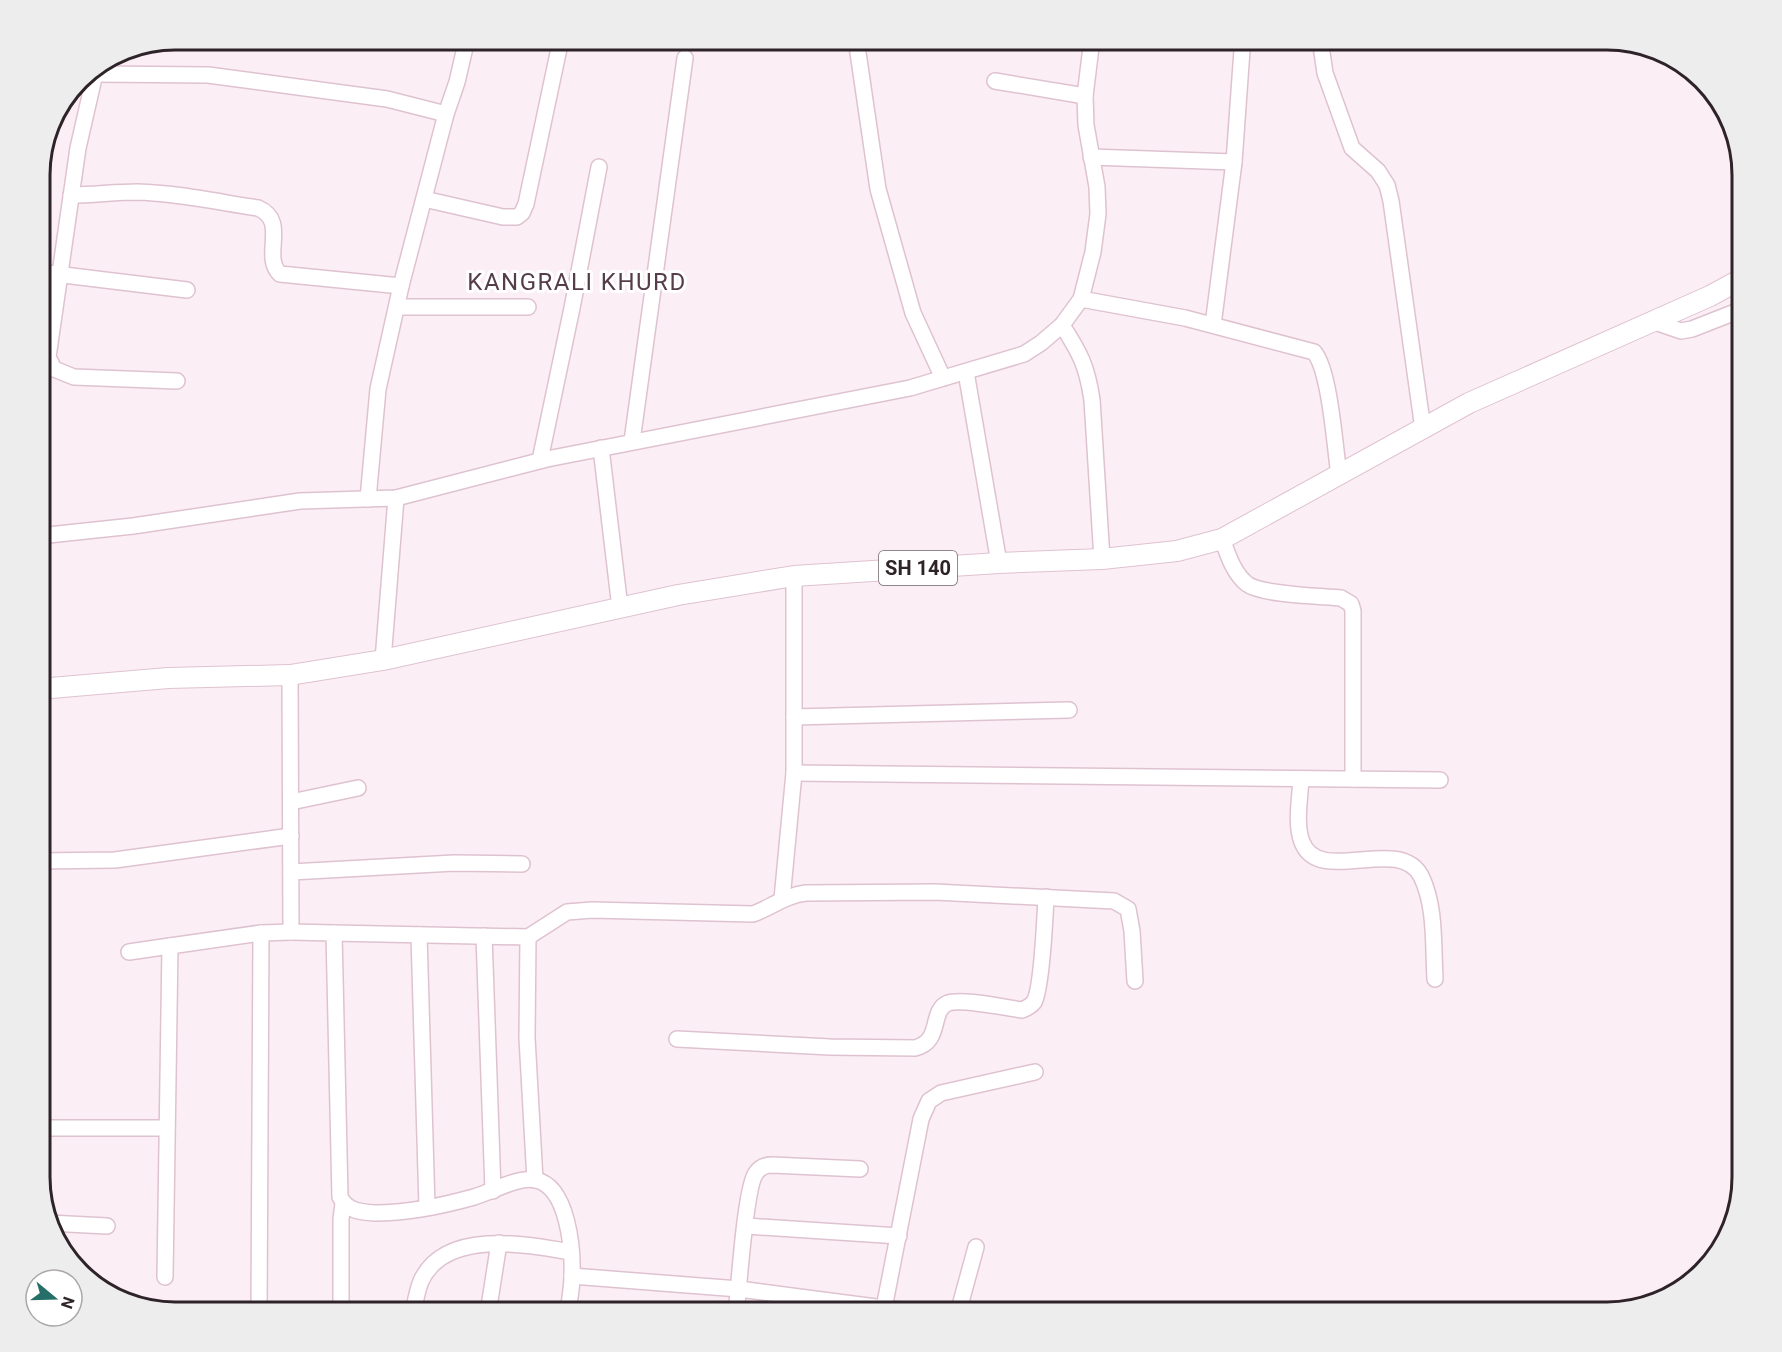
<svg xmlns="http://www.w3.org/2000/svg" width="1782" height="1352" font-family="Roboto,sans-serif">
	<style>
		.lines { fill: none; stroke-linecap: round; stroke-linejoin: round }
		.minor-casing { stroke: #dfc2d0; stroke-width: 18 }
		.major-casing { stroke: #dfc2d0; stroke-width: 22 }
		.minor { stroke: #fff; stroke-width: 15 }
		.major { stroke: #fff; stroke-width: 20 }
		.labels { text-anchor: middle; stroke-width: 6; stroke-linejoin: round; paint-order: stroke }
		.shield { fill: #fff; stroke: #6d6568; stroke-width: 1.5 }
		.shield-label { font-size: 20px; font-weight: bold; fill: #2e2328 }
		.quarter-label { font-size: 24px; letter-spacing: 1.5px; fill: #553d49; stroke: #fff }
		.rim { fill: none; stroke: #2e2328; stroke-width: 3 }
	</style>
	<rect width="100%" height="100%" fill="#fbeff5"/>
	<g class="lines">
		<defs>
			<g id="minor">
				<polyline points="856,39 878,189 913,313 943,378"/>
				<polyline points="1320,39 1325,73 1352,148 1378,171 1387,185 1391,201 1423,429"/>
				<polyline points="97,65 78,148 48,357 54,369 74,377 177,381"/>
				<polyline points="95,74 208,75 387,99 446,114"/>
				<polyline points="995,81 1085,96"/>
				<polyline points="1091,157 1234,162"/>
				<path d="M71,195C93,195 115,192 137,192C177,193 218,202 258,208C289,221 261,256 280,274L401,286"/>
				<polyline points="424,199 503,217 517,217 522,213 526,204 561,39"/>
				<polyline points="39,272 187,290"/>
				<path d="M1081,299L1185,318L1314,352C1330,370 1335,449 1339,475"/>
				<polyline points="397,307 528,307"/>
				<polyline points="1652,321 1681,331 1692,329 1743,309"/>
				<path d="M1062,325C1080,353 1087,366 1092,400L1102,559"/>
				<polyline points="1213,325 1234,162 1242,50 1240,39"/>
				<polyline points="966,372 999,563"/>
				<polyline points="632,441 685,58"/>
				<polyline points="601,448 620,608"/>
				<polyline points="540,460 572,308 599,167"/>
				<polyline points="368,499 378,389 401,286 446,114 457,82 467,39"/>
				<polyline points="39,536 133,526 300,501 396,498 547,459 910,388 1024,354 1041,343 1062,325 1081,299 1093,252 1098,214 1097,187 1086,125 1085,96 1092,39"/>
				<path d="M1222,539C1228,554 1233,573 1247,584C1262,595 1320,596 1341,598L1351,604L1353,611V779"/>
				<polyline points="383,660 396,498"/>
				<path d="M290,675L291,932L334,933L340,1197C347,1211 360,1212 375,1213C408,1213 442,1206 474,1197C491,1192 519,1176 536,1180C568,1187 573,1249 572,1276C572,1289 569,1301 568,1313"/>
				<polyline points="794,717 1069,710"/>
				<polyline points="794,773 1440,780"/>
				<path d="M1301,779C1300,798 1295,824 1302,842C1319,887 1399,834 1421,876C1436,906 1433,946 1435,979"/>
				<polyline points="291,802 358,788"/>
				<polyline points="39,861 115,860 291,836"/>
				<polyline points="291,872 454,863 522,864"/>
				<polyline points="782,899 794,773 794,576"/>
				<path d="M334,933L528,937L567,912L592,910L753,914C772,907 786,895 806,893L935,892L1114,901L1128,909L1132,931L1135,981"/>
				<polyline points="419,935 427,1207"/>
				<polyline points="484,936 493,1191"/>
				<polyline points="528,937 527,1038 535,1180"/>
				<polyline points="129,952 170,946"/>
				<path d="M677,1039L830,1047L915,1048C943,1041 929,1011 948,1003C962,998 1006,1008 1022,1010C1027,1008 1031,1006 1034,1002C1042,989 1045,916 1046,897"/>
				<polyline points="39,1128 167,1128"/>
				<polyline points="49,1223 107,1226"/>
				<polyline points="746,1226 899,1236"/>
				<polyline points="572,1276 739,1289 922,1313"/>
				<polyline points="165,1277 170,946 261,933 291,932"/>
				<polyline points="341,1307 341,1219 343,1204"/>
				<polyline points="259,1313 261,933"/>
				<path d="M413,1313C415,1303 417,1291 421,1281C445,1229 526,1244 570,1252"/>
				<polyline points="488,1313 499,1243"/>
				<path d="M736,1313C739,1289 745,1187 756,1173C760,1167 765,1165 772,1165L860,1169"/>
				<polyline points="883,1313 921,1119 929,1101 941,1093 1035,1072"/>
				<polyline points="958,1313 976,1247"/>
			</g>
			<polyline id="major" points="39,689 168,678 290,675 383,660 678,595 794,576 999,563 1102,559 1177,551 1222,539 1469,403 1710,296 1743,278"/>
		</defs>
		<use href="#minor" class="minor-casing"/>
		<use href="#major" class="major-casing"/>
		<use href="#minor" class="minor"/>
		<use href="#major" class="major"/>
	</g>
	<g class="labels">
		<rect class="shield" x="879" y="551" width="78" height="34" rx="4.5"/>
		<g class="shield-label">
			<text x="918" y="575">SH 140</text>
		</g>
		<g class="quarter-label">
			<text x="577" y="290">KANGRALI KHURD</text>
		</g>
	</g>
	<path d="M0 0H1782V1352H0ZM175 50H1607A125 125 0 0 1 1732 175V1177A125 125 0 0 1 1607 1302H175A125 125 0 0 1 50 1177V175A125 125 0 0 1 175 50Z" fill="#eeedee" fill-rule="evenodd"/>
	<path class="rim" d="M175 50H1607A125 125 0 0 1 1732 175V1177A125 125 0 0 1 1607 1302H175A125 125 0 0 1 50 1177V175A125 125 0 0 1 175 50Z"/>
	<g transform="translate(54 1298) rotate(109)"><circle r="28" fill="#ffffff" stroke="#aba7a9" stroke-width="1.5"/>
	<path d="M0-4.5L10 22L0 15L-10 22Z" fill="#256f68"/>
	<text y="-9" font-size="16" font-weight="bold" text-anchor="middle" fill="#2e2328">N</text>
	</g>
</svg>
